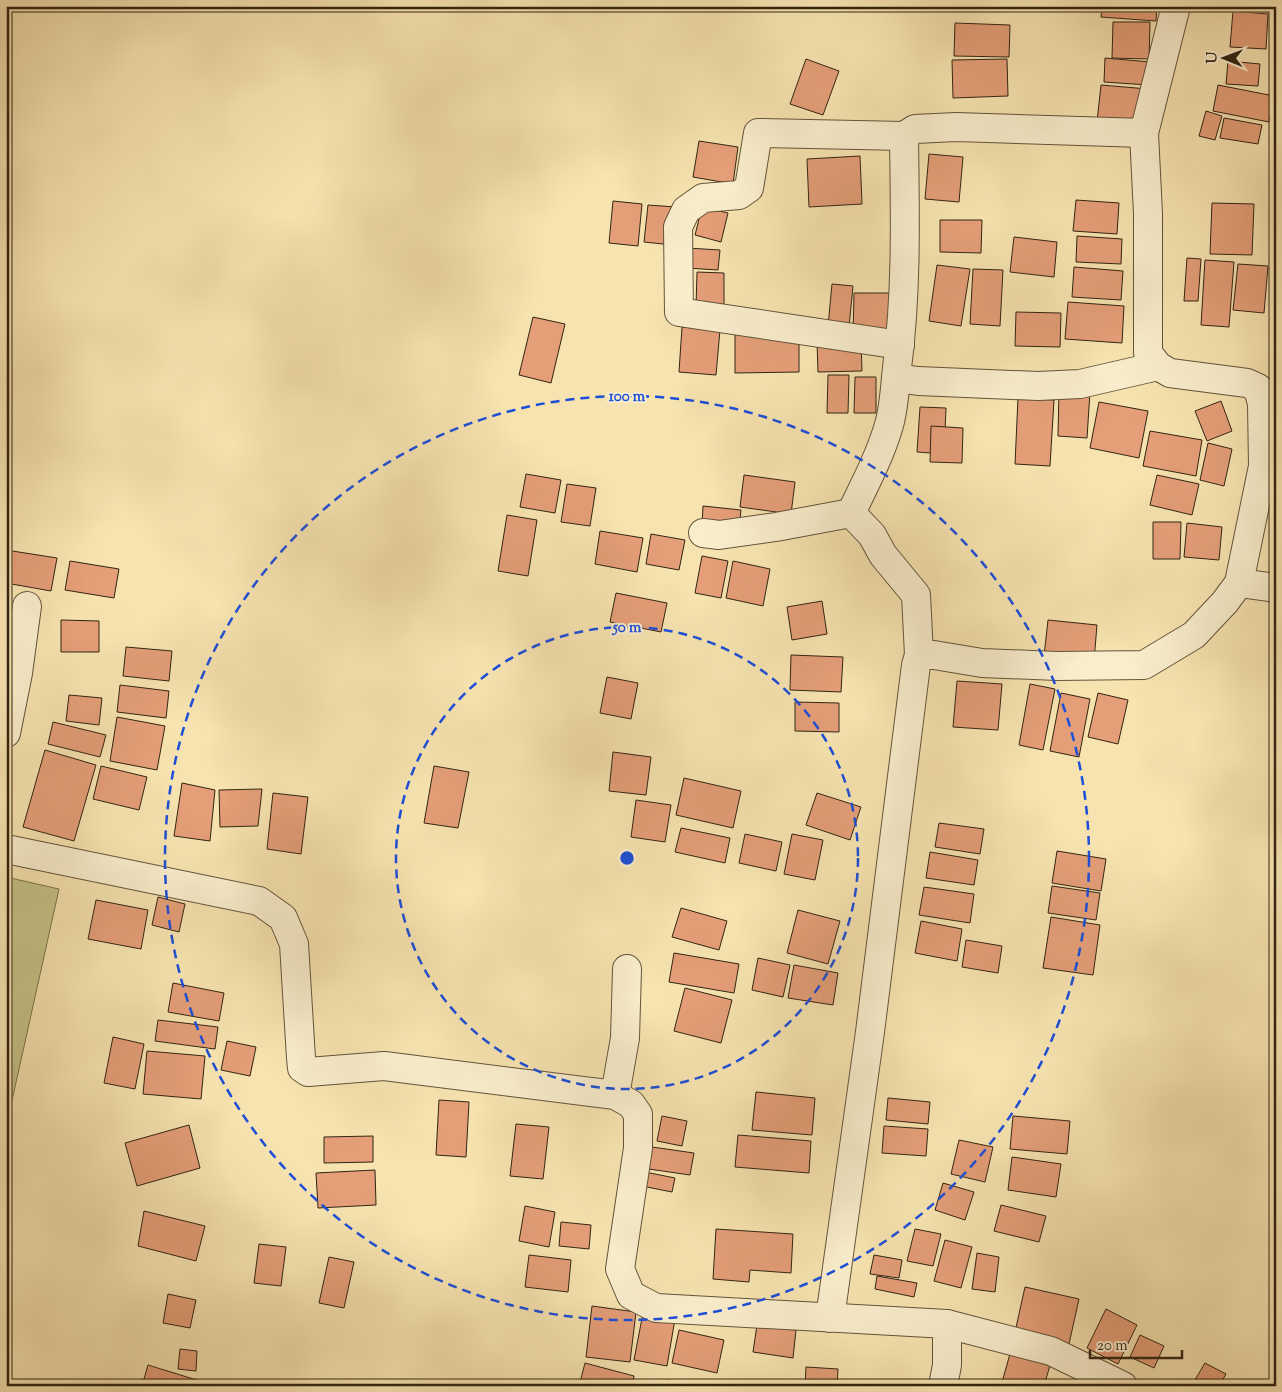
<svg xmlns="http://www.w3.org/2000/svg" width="1282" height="1392" font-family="'Sorts Mill Goudy',serif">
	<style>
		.green { fill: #c4c186; stroke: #7b724c }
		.building { fill: #e49e78; stroke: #322413 }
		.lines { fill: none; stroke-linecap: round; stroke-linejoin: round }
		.street-casing { stroke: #63543a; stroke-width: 30 }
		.street { stroke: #f9edcc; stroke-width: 28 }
		.ring { fill: none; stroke: #1d4ed8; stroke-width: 2.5; stroke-dasharray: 9 6 }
		.centre { fill: #1d4ed8; stroke: #f9edcc; stroke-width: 2.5 }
		.ring-label { font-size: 15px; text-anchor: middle; font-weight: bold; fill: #1d4ed8; stroke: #f9edcc; stroke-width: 4; stroke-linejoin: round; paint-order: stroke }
	</style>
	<rect width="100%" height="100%" fill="#f6e3b0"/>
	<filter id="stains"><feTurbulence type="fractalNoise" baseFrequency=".004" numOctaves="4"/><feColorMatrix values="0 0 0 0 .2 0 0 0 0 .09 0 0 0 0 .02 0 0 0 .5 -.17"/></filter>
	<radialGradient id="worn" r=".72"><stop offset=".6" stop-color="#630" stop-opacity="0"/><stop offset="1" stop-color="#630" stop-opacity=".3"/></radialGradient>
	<polygon class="green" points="6,877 59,889 7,1123 6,1123"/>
	<g class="building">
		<polygon points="1102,6 1157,6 1156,21 1101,17"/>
		<polygon points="1233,11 1268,14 1266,49 1230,47"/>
		<polygon points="1113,22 1150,22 1149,59 1112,58"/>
		<polygon points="955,23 1010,25 1009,57 954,56"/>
		<polygon points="1105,58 1150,62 1148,85 1104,82"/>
		<polygon points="806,59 839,71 823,115 790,104"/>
		<polygon points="1007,59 1008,96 953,98 952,60"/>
		<polygon points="1228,61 1260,64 1258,86 1226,84"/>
		<polygon points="1101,85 1148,89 1144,127 1097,122"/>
		<polygon points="1218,85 1274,96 1269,122 1213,111"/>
		<polygon points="1206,111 1222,116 1215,140 1199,136"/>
		<polygon points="1224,118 1262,125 1258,144 1220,138"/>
		<polygon points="699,141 738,147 733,184 693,177"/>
		<polygon points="929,154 963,157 959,202 925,199"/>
		<polygon points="860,156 862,204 809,207 807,159"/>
		<polygon points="1076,200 1119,203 1117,234 1073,231"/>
		<polygon points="613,201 642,204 638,246 609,243"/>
		<polygon points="1212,203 1254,204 1252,255 1210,254"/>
		<polygon points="648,205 676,207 673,245 644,242"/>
		<polygon points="702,207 728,213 721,242 695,235"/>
		<polygon points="940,220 982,220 981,253 940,252"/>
		<polygon points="1077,236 1122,239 1121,264 1076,262"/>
		<polygon points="1014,237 1057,242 1054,277 1010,272"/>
		<polygon points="687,248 720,250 718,270 686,268"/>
		<polygon points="1187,258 1201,259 1198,301 1184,301"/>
		<polygon points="1205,260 1234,262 1229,327 1201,325"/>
		<polygon points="1238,264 1268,266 1264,313 1233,310"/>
		<polygon points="937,265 970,269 961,326 929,321"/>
		<polygon points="1074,267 1123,271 1121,300 1072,297"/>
		<polygon points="973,269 1003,270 1000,326 970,324"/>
		<polygon points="697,272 724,273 724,308 696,307"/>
		<polygon points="832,284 853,286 849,327 828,326"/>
		<polygon points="854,293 892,293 891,335 853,335"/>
		<polygon points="1068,302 1124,306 1122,343 1065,339"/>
		<polygon points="1016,312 1061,313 1060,347 1015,346"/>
		<polygon points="533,317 565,324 551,383 519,375"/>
		<polygon points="682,327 720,330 716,375 679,372"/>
		<polygon points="799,333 799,372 735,373 735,334"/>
		<polygon points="861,342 862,371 818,372 817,343"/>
		<polygon points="828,375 849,375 848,413 827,413"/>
		<polygon points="855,377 876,377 876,413 854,413"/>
		<polygon points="1059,390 1090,392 1087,438 1058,436"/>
		<polygon points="1018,398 1054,400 1050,466 1015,464"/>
		<polygon points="1221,401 1232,431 1207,441 1195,411"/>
		<polygon points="1099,402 1148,411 1139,458 1090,448"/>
		<polygon points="920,407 946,408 944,454 917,452"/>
		<polygon points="931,426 963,428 962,463 930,462"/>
		<polygon points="1150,431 1202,440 1196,476 1143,466"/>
		<polygon points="1208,443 1232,449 1224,486 1200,480"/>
		<polygon points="526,474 561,480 555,513 520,507"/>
		<polygon points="744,475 795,482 791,514 740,507"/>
		<polygon points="1157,475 1199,484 1192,515 1150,505"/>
		<polygon points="567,484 596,488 590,526 561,522"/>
		<polygon points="703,506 741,510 739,528 702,525"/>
		<polygon points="507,515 537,520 528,576 498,571"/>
		<polygon points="1153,522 1181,522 1180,559 1153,559"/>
		<polygon points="1187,523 1222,527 1219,560 1184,557"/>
		<polygon points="600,531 643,538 637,572 595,564"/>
		<polygon points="651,534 685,540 679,570 646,564"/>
		<polygon points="6,550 57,558 51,591 6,583"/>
		<polygon points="702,556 728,561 721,598 695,593"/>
		<polygon points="70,561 119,569 114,598 65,590"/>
		<polygon points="733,561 770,569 763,606 726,598"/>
		<polygon points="616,593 667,603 661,632 610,622"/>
		<polygon points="822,601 827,634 792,640 787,607"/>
		<polygon points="61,620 99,621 99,652 61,652"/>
		<polygon points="1048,620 1097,625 1094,661 1044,656"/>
		<polygon points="126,647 172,651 169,681 123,676"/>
		<polygon points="791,655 843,657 841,692 790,690"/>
		<polygon points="607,677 638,683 631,719 600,713"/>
		<polygon points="957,681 1002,684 998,730 953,727"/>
		<polygon points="1030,684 1055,689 1043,750 1019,745"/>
		<polygon points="120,685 169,691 166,718 117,712"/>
		<polygon points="1061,693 1090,699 1079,757 1050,751"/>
		<polygon points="1098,693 1128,700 1118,744 1088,737"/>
		<polygon points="69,695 102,698 99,725 66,721"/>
		<polygon points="795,702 839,703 839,732 795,731"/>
		<polygon points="117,717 165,726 157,770 110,761"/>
		<polygon points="53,722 106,735 100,757 48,744"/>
		<polygon points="45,750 96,765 74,841 23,827"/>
		<polygon points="613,752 651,757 646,795 609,791"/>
		<polygon points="101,766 147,777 139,810 93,799"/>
		<polygon points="434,766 469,772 458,828 424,823"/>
		<polygon points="684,778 741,791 733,828 676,815"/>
		<polygon points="182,783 215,790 210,841 174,836"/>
		<polygon points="262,789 258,826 220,827 219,790"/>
		<polygon points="273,793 308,797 301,854 267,849"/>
		<polygon points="817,793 861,807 850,840 806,825"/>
		<polygon points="636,800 671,805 665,842 631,837"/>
		<polygon points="939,823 984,829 980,854 935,847"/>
		<polygon points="681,828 730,838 725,863 675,852"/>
		<polygon points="745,834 782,842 776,871 739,863"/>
		<polygon points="792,834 823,840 815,880 784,874"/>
		<polygon points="1057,851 1106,859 1101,891 1052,883"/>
		<polygon points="930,852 978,860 974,885 926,878"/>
		<polygon points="1052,886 1100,893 1096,920 1048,913"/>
		<polygon points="924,887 974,894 970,923 919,915"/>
		<polygon points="158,897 185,904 179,932 152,925"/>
		<polygon points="96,900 148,910 141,949 88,939"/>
		<polygon points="681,908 727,921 719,950 672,937"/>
		<polygon points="798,910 840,921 828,964 787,953"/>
		<polygon points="1051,917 1100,925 1093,975 1043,968"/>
		<polygon points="921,921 962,929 957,961 915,953"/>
		<polygon points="966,940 1002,946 998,973 962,967"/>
		<polygon points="674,953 739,964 734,993 669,982"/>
		<polygon points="758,958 790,965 783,997 752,990"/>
		<polygon points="794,965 838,973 833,1005 788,998"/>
		<polygon points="173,983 224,993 219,1021 168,1012"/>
		<polygon points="685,988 732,1000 721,1043 674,1031"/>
		<polygon points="158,1020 218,1027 215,1049 155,1041"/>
		<polygon points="113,1037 144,1044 135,1089 104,1083"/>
		<polygon points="227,1041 256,1047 250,1076 221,1070"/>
		<polygon points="147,1051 205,1056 201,1099 143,1094"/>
		<polygon points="756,1092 815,1098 812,1135 752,1130"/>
		<polygon points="888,1098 930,1102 928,1124 886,1120"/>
		<polygon points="439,1100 469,1102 466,1157 436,1155"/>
		<polygon points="662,1116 687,1121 682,1146 657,1141"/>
		<polygon points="1013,1116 1070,1121 1067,1154 1010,1149"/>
		<polygon points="516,1124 549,1127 543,1179 510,1176"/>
		<polygon points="189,1125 200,1168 137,1186 125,1143"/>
		<polygon points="884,1126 928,1129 926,1156 882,1153"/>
		<polygon points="738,1135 811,1141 809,1173 735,1167"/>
		<polygon points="373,1136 373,1162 324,1163 324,1137"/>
		<polygon points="959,1140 993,1147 985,1182 951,1174"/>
		<polygon points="645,1146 694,1153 690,1175 642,1168"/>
		<polygon points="1012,1157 1061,1164 1056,1197 1008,1190"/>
		<polygon points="375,1170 376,1205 318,1208 316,1173"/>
		<polygon points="645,1172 675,1178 672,1192 642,1186"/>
		<polygon points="943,1183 974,1192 965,1220 935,1210"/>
		<polygon points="1001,1205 1046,1216 1039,1242 994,1231"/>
		<polygon points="525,1206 555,1212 549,1247 519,1241"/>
		<polygon points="144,1211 205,1226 196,1261 138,1246"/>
		<polygon points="561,1222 591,1225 589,1249 559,1246"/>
		<polygon points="716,1229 793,1234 791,1273 750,1270 749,1282 713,1279"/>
		<polygon points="915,1229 941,1234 933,1266 907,1261"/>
		<polygon points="945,1240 972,1247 961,1288 934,1281"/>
		<polygon points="259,1244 286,1247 281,1286 254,1283"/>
		<polygon points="977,1253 999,1257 995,1292 972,1289"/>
		<polygon points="529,1255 571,1260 568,1292 525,1287"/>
		<polygon points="874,1255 902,1260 899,1278 870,1274"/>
		<polygon points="329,1257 354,1262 344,1308 319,1303"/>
		<polygon points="877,1276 917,1283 914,1297 875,1289"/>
		<polygon points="1025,1287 1079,1299 1069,1344 1015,1332"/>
		<polygon points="168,1294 196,1300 190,1328 163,1323"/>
		<polygon points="592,1306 636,1312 630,1362 586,1357"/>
		<polygon points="1106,1309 1137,1325 1118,1364 1087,1348"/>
		<polygon points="643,1313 675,1319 667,1366 634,1360"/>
		<polygon points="757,1325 796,1330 793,1358 753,1352"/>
		<polygon points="679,1330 724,1340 717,1373 672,1363"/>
		<polygon points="1140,1335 1164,1346 1154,1368 1130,1357"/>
		<polygon points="1013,1343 1053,1355 1044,1386 1001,1386"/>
		<polygon points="180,1349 197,1351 196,1371 178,1369"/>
		<polygon points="585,1363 634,1376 632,1386 579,1386"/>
		<polygon points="1205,1363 1226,1374 1219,1386 1192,1385"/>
		<polygon points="148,1365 200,1381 199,1386 142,1386"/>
		<polygon points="806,1367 838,1369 837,1386 805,1386"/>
		<polygon points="667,1380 707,1386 667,1386"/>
	</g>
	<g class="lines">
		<defs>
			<g id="street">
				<polyline points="900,345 679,312 678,227 686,210 703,198 739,195 749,188 758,133 904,136"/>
				<polyline points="896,378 918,381 1038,386 1080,384 1158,366"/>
				<polyline points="703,533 719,535 776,527 851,513"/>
				<polyline points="1239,583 1276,588"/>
				<path d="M919,655L916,595L883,555L872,535L851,513C865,484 880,456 889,425C894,408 895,386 897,368C907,291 905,213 904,136L915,129L956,127L1144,133"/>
				<polyline points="6,733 18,673 27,606"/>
				<polyline points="6,849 259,901 283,918 294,944 301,1058 302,1068 308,1072 384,1066 615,1095 631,1104 638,1114 638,1148 620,1269 631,1295 656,1308 947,1324 947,1365 943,1386"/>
				<polyline points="615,1095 625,1038 627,969"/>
				<polyline points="830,1318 870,1032 916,665 919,655 934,655 982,663 1057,666 1144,665 1194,635 1225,602 1239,583 1263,466 1262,404 1258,388 1247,383 1170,373 1158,366 1148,353 1148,214 1144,133 1176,6"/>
				<polyline points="947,1324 1051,1351 1123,1386"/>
			</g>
		</defs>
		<use href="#street" class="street-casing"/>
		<use href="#street" class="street"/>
	</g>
	<g class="ring">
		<circle cx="627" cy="858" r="231"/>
		<circle cx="627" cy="858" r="462"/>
	</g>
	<circle cx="627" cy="858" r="8" class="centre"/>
	<g class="ring-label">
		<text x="627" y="401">100 m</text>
		<text x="627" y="632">50 m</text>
	</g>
	<rect width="1282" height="1392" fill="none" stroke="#f6e3b0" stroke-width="25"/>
	<rect x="8" y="8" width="1267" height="1377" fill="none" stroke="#322413" stroke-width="2.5"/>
	<rect x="12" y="12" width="1257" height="1367" fill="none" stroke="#322413"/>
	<g transform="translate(1224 58) rotate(271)" stroke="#f9edcc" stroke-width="4" paint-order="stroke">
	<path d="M0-4L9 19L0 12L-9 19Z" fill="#322413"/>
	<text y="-8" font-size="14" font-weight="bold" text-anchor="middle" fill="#322413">U</text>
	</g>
	<path d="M1090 1350v8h92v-8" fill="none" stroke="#322413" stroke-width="2.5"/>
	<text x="1097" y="1350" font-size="15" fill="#322413" stroke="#f9edcc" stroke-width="4" paint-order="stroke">20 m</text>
	<rect width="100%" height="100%" filter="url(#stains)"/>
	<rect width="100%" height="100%" fill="url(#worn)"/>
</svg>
